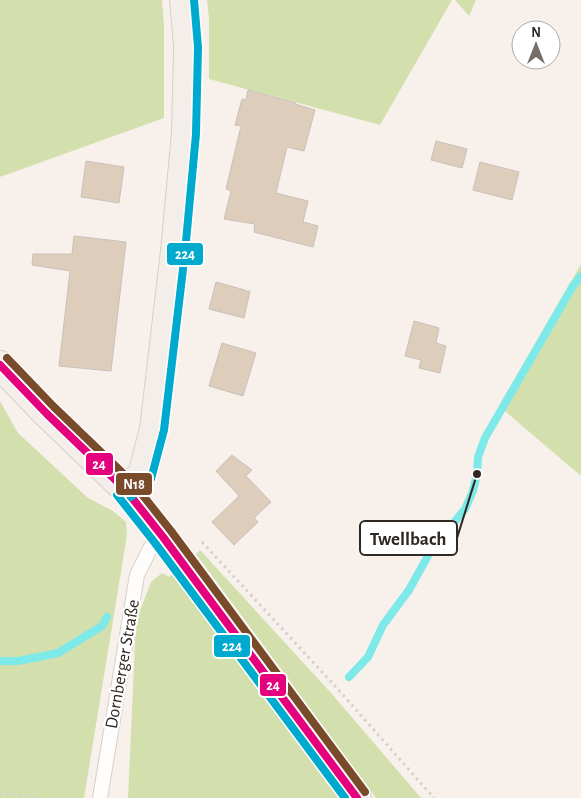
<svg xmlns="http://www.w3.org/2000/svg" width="581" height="798" font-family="'Alegreya Sans',sans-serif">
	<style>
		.green { fill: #d3e0ad }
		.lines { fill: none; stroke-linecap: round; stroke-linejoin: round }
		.stream { stroke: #7de9e8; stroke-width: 8 }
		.building { fill: #dfcdbc; stroke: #c8c1bb }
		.lane-casing { stroke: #d6cfc9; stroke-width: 16 }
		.secondary-casing { stroke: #d6cfc9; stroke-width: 30 }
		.path { stroke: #d3d0cf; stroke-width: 3; stroke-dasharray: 2.5 4; stroke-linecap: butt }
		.lane { stroke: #fefdfc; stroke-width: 14 }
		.secondary { stroke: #f3eee9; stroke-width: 28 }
		.bus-1-casing { stroke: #fff; stroke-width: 11 }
		.bus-2-casing { stroke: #fff; stroke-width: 11 }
		.bus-3-casing { stroke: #fff; stroke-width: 11 }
		.bus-1 { stroke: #e5007d; stroke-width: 8 }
		.bus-2 { stroke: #00a9ce; stroke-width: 8 }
		.bus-3 { stroke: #7a4b2a; stroke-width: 8 }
		.labels { text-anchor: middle; stroke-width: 4.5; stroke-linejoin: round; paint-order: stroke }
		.street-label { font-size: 18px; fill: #302822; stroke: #fff }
		.leader { fill: none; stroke: #302822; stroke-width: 2 }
		.callout-dot { fill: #302822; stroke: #fff; stroke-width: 2 }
		.callout { fill: #fff; stroke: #302822; stroke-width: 2 }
		.callout-label { font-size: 19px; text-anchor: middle; font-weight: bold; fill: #302822 }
		.line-badge { stroke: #fff; stroke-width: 2 }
		.badge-label { font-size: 14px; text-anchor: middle; font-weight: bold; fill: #fff }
	</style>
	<rect width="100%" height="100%" fill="#f8f1eb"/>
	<g class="green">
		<polygon points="0,0 162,0 164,25 164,118 0,177"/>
		<polygon points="207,0 452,0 380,125 209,79 209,20"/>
		<polygon points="455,0 476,0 469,16"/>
		<polygon points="581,264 581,476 499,406"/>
		<polygon points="0,401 18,433 88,498 113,511 126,522 127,535 84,798 0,798"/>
		<polygon points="200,550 332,694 421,798 376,798 196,554"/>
		<polygon points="162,573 169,577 174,573 342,798 128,798 136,621 151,582"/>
	</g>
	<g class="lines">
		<g class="stream">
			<polyline points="0,661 18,661 58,653 102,626 107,617"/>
			<polyline points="349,677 368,657 383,625 409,590 434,545 443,536 465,509 473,491 477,474 478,457 485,438 573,286 581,276"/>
		</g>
	</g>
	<g class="building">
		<polygon points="248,90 296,103 295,104 315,110 304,151 287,147 276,193 308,201 303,222 318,226 313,247 254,232 255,224 224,219 231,191 226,189 241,126 235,125 242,99 246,100"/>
		<polygon points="436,141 467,149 462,168 431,160"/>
		<polygon points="86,161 124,167 119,203 81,197"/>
		<polygon points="480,162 519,172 512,200 473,190"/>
		<polygon points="74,236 126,242 111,371 59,366 70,271 32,265 33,254 72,254"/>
		<polygon points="216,282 245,290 244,291 250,291 244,318 209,309"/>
		<polygon points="414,321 439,328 436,343 446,346 440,373 419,368 421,360 405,356"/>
		<polygon points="222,343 256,353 243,396 209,386"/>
		<polygon points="232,455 252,470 246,476 271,502 254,518 258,522 234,545 212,522 239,496 216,471"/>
	</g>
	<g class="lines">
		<defs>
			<polyline id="lane" points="100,798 137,575 151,547 163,537"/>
			<g id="secondary">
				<polyline points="0,365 47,414 125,489 163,537 357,798"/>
				<polyline points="125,489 142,475 154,429 175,251 186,133 188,47 184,0"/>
			</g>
		</defs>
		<use href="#lane" class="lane-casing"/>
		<use href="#secondary" class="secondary-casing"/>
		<g class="path">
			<polyline points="202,542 335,686 434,798"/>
			<polyline points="0,792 38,798"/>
		</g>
		<use href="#lane" class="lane"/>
		<use href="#secondary" class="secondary"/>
		<defs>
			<polyline id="bus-1" points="0,365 47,414 125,489 163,537 357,798"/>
			<g id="bus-2">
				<polyline points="117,495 155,543 345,798"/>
				<polyline points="131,497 151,479 164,430 185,252 196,134 198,47 194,0"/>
			</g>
			<polyline id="bus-3" points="7,358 54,407 133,483 171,531 365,792"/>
		</defs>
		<use href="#bus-1" class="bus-1-casing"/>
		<use href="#bus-2" class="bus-2-casing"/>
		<use href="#bus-3" class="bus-3-casing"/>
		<use href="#bus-1" class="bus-1"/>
		<use href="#bus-2" class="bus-2"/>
		<use href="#bus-3" class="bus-3"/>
	</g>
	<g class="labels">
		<g class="street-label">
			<text transform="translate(122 664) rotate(-80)" y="6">Dornberger Straße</text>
		</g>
	</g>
	<path class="leader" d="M477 474L457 538"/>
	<circle class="callout-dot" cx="477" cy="474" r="5"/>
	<rect class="callout" x="360" y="521" width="97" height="34" rx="5"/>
	<g class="callout-label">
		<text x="408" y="545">Twellbach</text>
	</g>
	<g class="line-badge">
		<rect x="166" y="242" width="38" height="24" rx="5" fill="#00a9ce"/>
		<rect x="85" y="452" width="29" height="24" rx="5" fill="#e5007d"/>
		<rect x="115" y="472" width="38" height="24" rx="5" fill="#7a4b2a"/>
		<rect x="213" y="634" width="38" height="24" rx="5" fill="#00a9ce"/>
		<rect x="259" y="673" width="28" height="24" rx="5" fill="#e5007d"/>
	</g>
	<g class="badge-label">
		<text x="185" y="259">224</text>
		<text x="99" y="469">24</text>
		<text x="134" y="489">N18</text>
		<text x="232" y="651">224</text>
		<text x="273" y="690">24</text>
	</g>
	<g transform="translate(536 45)"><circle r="24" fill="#ffffff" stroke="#aca9a7"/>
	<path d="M0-4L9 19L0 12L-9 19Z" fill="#766e68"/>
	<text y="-8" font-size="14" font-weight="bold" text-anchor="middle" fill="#302822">N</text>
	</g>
</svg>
